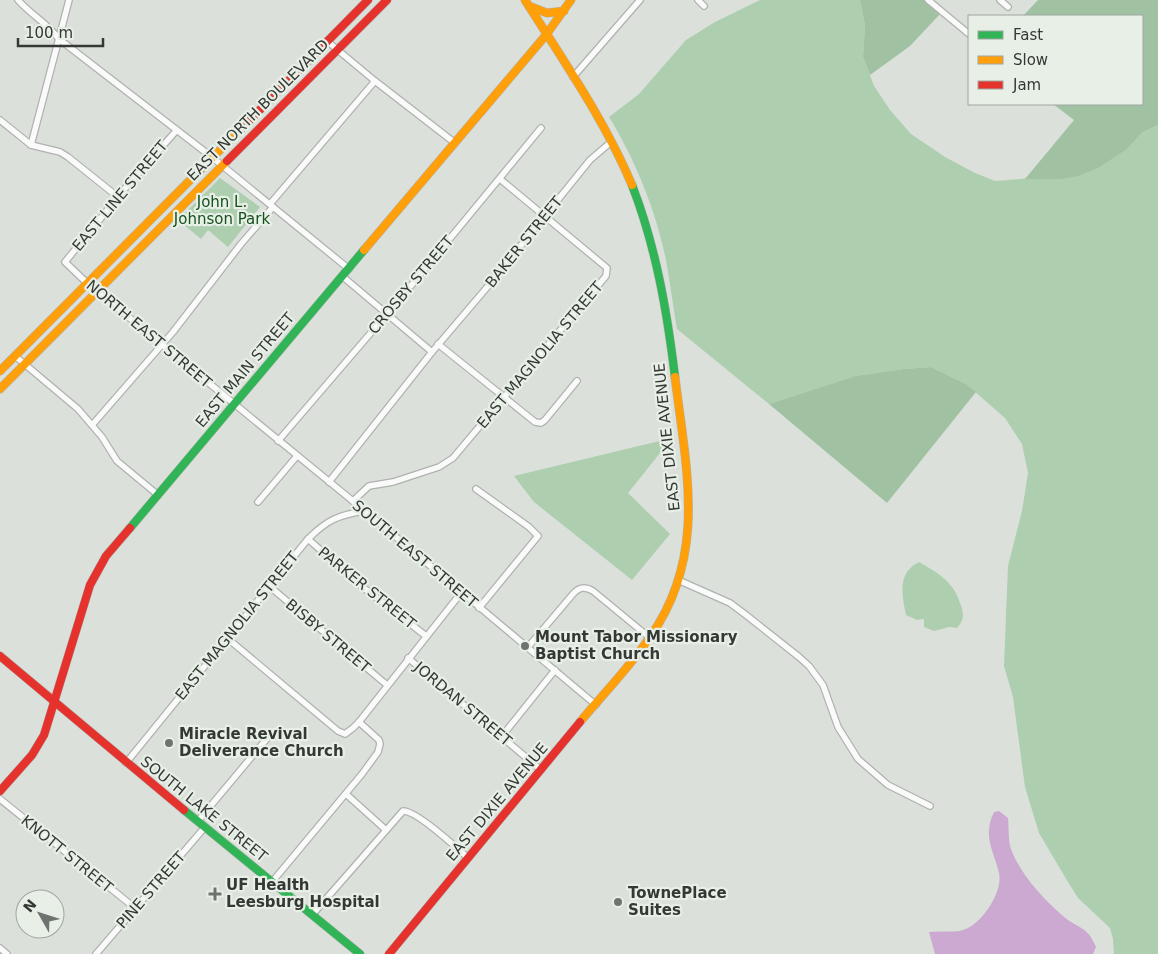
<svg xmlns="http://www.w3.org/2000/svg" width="1158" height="954" font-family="'DejaVu Sans',sans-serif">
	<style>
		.green { fill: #aeceb0 }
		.forest { fill: #a1c2a2 }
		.water { fill: #cca9d0 }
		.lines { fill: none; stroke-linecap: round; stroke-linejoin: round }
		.street-casing { stroke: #afb2af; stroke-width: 8 }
		.fast-casing { stroke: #afb2af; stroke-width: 9 }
		.slow-casing { stroke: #afb2af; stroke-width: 9 }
		.jam-casing { stroke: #afb2af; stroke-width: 9 }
		.street { stroke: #fafafa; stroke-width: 5.5 }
		.fast { stroke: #30b455; stroke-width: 8 }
		.slow { stroke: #ff9f0a; stroke-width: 8 }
		.jam { stroke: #e5322d; stroke-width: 8 }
		.poi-dot { fill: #6f736f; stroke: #e7efe7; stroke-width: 2 }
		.labels { text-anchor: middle; stroke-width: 4.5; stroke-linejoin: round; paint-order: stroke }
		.street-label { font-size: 15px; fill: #353935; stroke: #e7efe7 }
		.park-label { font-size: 15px; fill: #15511d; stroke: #e7efe7 }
		.poi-label { font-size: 15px; font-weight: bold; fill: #353935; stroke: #e7efe7; text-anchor: start }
	</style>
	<rect width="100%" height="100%" fill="#dbe0db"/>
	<g class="green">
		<path d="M760,0H860L865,26L863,57L874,86L890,110L911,134L945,157L975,173L995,181L1033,178L1061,179L1127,149L1143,132L1158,125V954H1114L1113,939L1110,928L1078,898L1065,877L1039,833L1025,787L1013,697L1004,666L1008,566L1022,511L1028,473L1022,444L1005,418L966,384L931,367L903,369L855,376L769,404L677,329C673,306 670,283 666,260C656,211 635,159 609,117L639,94L686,40L715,22Z"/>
		<polygon points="220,178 260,207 228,247 208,230 201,239 178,220"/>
		<polygon points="672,438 628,493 670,534 632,580 534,502 514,476"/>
		<path d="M919,562C938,573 953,581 960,603C964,614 965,619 957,628L949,627L934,631L924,627V619L917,620L906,615C902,594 897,573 919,562Z"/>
	</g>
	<g class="forest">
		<polygon points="860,0 926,0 941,13 910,46 870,75 863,57 865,26"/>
		<polygon points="1038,0 1158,0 1158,125 1143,132 1127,149 1098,168 1078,176 1061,179 1025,179 1074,120 1053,104 1142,104 1142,16 1023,16"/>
		<polygon points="931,367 966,384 976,392 887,503 769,404 855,376 903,369"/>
	</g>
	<path class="water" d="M999,811L1008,818C1009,828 1008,840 1011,849C1020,874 1043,899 1063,916C1078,929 1087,925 1096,947L1093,954H935L929,932C941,930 957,934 968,928C984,920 1003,891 999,873C994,851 982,836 994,812Z"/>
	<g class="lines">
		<defs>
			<g id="street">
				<path d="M18,0C30,14 48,24 59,39L213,158L349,269"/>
				<polyline points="698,0 704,6"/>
				<polyline points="928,0 969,34"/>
				<polyline points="1000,0 1008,7"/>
				<polyline points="327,41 375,81 455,143"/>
				<polyline points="573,77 640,0"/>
				<polyline points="0,120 31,145 60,152 68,157 118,197"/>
				<polyline points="176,131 127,186 65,262 87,283 365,511 596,705"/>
				<polyline points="31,145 69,0"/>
				<polyline points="270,204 375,81"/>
				<polyline points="342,276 432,352"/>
				<polyline points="438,344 535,422 541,423 545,420 577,381"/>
				<polyline points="15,356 78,409 102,437 117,461 158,495"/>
				<polyline points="93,424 173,332 241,244 273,207"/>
				<polyline points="278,441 405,293 541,128"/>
				<polyline points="329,482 432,352 489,285 590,160 611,142"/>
				<polyline points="476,489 529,527 538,536 479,608"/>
				<polyline points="353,501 369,486 393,482 439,467 453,458 606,276 607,268 500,179"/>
				<polyline points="258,502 297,456"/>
				<polyline points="308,539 360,585 426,636"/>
				<polyline points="678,580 730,603 746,615 799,657 809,666 823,685 838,727 858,759 888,785 930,806"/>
				<polyline points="269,586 387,685"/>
				<polyline points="227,638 338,731 345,734 353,728 359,722 461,593"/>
				<path d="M528,647L573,594C579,587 585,586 593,591L650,638"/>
				<polyline points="408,658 541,770"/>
				<polyline points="502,736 555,670"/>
				<path d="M126,763L308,539C327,520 338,515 365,511"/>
				<polyline points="346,794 386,830"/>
				<polyline points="0,799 135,908"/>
				<polyline points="198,821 269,736"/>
				<polyline points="272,882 362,774 378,752 380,744 379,740 359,722"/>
				<path d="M312,915L403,811C416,810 457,848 468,858"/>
				<polyline points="0,948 7,954"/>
				<polyline points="96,954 205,827"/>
			</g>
			<g id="fast">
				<path d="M632,185C656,247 667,311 675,377"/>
				<polyline points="130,528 364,250"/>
				<polyline points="184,810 360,954"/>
			</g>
			<g id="slow">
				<path d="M525,0C563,60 604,119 632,185"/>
				<polyline points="529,6 547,13 564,11"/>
				<polyline points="364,250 546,35 571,0"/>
				<polyline points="0,371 239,131"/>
				<polyline points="0,389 227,161"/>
				<path d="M580,722C603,694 630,667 650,637C708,555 686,469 675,377"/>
			</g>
			<g id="jam">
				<polyline points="239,131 368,0"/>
				<polyline points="227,161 387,0"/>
				<polyline points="0,656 184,810"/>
				<polyline points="0,791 32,755 44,735 90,585 106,556 130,528"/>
				<polyline points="389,954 580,722"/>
			</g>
		</defs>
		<use href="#street" class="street-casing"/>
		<use href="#fast" class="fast-casing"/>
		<use href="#slow" class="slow-casing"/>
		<use href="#jam" class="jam-casing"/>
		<use href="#street" class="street"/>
		<use href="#fast" class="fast"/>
		<use href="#slow" class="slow"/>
		<use href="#jam" class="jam"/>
	</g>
	<g class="poi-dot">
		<circle cx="525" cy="646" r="5"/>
		<circle cx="169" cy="743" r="5"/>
		<path d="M212.5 886.5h5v5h5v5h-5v5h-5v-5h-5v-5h5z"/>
		<circle cx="618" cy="902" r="5"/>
	</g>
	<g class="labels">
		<g class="street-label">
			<text transform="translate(258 110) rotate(-45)" y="5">EAST NORTH BOULEVARD</text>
			<text transform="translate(120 196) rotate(-50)" y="5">EAST LINE STREET</text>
			<text transform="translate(524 242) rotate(-51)" y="5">BAKER STREET</text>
			<text transform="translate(411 285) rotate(-50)" y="5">CROSBY STREET</text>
			<text transform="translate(149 334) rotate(40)" y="5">NORTH EAST STREET</text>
			<text transform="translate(540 355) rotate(-50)" y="5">EAST MAGNOLIA STREET</text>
			<text transform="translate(245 370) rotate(-50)" y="5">EAST MAIN STREET</text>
			<text transform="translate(667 437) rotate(-96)" y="5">EAST DIXIE AVENUE</text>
			<text transform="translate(415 554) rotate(40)" y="5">SOUTH EAST STREET</text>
			<text transform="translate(367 588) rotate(39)" y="5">PARKER STREET</text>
			<text transform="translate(237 626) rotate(-51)" y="5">EAST MAGNOLIA STREET</text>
			<text transform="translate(328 636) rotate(40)" y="5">BISBY STREET</text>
			<text transform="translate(463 704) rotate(40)" y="5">JORDAN STREET</text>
			<text transform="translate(497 802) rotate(-50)" y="5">EAST DIXIE AVENUE</text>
			<text transform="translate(204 809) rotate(39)" y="5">SOUTH LAKE STREET</text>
			<text transform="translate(67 854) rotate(39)" y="5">KNOTT STREET</text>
			<text transform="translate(151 890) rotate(-49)" y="5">PINE STREET</text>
		</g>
		<g class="park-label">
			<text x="222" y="207">John L.<tspan x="222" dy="17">Johnson Park</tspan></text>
		</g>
		<g class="poi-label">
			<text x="535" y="642">Mount Tabor Missionary<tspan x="535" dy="17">Baptist Church</tspan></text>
			<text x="179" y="739">Miracle Revival<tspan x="179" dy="17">Deliverance Church</tspan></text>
			<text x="226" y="890">UF Health<tspan x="226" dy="17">Leesburg Hospital</tspan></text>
			<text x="628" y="898">TownePlace<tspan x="628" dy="17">Suites</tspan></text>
		</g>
	</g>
	<rect x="968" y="15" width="175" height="90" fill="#e7efe7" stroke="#a0a6a0"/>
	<rect x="978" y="31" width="25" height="8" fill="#30b455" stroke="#a0a6a0"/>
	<text x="1013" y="40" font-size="15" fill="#353935">Fast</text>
	<rect x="978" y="56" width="25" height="8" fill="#ff9f0a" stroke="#a0a6a0"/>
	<text x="1013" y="65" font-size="15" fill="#353935">Slow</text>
	<rect x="978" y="81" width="25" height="8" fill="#e5322d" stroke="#a0a6a0"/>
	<text x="1013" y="90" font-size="15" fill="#353935">Jam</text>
	<g transform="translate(40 914) rotate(309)"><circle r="24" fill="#e7efe7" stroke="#a0a6a0"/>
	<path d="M0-4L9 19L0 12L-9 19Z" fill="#6f736f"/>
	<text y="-8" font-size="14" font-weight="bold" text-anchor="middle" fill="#353935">N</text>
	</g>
	<path d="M18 38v8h85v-8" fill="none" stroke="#353935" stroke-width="2.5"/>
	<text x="25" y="38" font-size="15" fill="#353935" stroke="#e7efe7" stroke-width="4" paint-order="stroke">100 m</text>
</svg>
